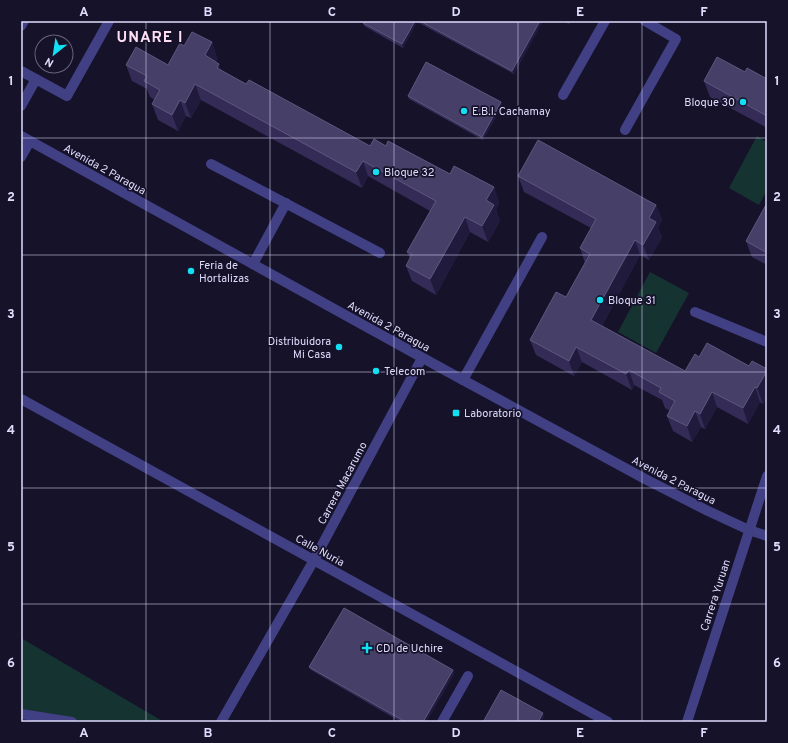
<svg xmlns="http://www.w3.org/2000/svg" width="788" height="743" font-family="Overpass,sans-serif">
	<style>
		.green { fill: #153331 }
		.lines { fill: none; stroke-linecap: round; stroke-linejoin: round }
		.minor { stroke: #414085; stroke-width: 10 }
		.wall { fill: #342c56 }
		.shaded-wall { fill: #201a3c }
		.building { fill: #463f68; stroke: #5e587f }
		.grid { fill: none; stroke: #dfdcfd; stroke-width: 1; stroke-opacity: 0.55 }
		.poi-dot { fill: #13dff2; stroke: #161229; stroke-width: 1.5 }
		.labels { text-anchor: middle; stroke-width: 3.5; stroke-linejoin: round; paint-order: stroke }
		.poi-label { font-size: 11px; fill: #dfdcfd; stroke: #161229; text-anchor: start }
		.street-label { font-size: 11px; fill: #dfdcfd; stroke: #161229 }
		.district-label { font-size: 15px; font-weight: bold; letter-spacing: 1px; fill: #fddef2; stroke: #161229 }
		.neatline { fill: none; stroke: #dfdcfd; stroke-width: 1.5 }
		.grid-label { font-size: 13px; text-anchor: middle; font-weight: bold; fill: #dfdcfd }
	</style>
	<rect width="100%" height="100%" fill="#161229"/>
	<g class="green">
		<polygon points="757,136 767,142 767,190 759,205 729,188"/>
		<polygon points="650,272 689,293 656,353 618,332"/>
		<polygon points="21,638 164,722 72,722 21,714"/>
	</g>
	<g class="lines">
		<g class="minor">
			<polyline points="21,26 24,21"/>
			<polyline points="21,71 67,96 109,21"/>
			<polyline points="563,95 605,21"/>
			<polyline points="21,106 36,79"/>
			<polyline points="625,130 676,39 645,21"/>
			<polyline points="21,136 452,374 647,480 708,511 749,530 767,536"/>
			<polyline points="21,157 30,141"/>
			<polyline points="211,164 380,253"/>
			<polyline points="253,264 286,203"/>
			<polyline points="695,312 767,342"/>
			<polyline points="463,380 542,237"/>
			<polyline points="21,399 608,722"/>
			<polyline points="21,714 72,722"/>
			<polyline points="221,722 314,560 422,358"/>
			<polyline points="442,722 468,676"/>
			<polyline points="687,722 767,476"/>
		</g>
	</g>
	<g class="wall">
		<polygon points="364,21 543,21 514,74 417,22 403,48 364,26 363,23"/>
		<polygon points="563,21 571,21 569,24"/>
		<polygon points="212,42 217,58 216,62 222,71 246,84 370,146 386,146 450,174 494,187 499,203 496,210 500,221 488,242 470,232 436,295 412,281 406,266 410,259 407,252 430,211 368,176 362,188 201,100 191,118 186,116 178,131 158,120 152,104 155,100 150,97 147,89 132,81 126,65 168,65 184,46"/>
		<polygon points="745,72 767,79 767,128 710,97 704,81"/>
		<polygon points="408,96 501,102 502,106 483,140 409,99"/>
		<polygon points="518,176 656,205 662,220 658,228 662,237 649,260 640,255 602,326 685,371 699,357 767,369 767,396 763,404 760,402 748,424 717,407 705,429 701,427 692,442 673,431 667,416 670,411 665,408 662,400 634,385 632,390 582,362 574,376 536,355 530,340 566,297 585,263 580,248 591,228 524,192"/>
		<polygon points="767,203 767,265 752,257 746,241"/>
		<polygon points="309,667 453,670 454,674 426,722 401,722 311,670"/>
	</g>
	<g class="shaded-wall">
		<polygon points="415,21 417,21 417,22 403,48 402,44"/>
		<polygon points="540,21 543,21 514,74 512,71"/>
		<polygon points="212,42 217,58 210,71 205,55"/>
		<polygon points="219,64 225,79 217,68"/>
		<polygon points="195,84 201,100 191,118 185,103"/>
		<polygon points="180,100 186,116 178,131 172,115"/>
		<polygon points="501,102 502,106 483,140 482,137"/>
		<polygon points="363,161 368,176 362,188 356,172"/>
		<polygon points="494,187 499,203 496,210 500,221 488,242 482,226 486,200"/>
		<polygon points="656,205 662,220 658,228 662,237 649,260 643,245 649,218"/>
		<polygon points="465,217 470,232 436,295 430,279"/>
		<polygon points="635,240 640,255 597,335 591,320"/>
		<polygon points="576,347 582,362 574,376 569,361"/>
		<polygon points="629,370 634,385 632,390 626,374"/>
		<polygon points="767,371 767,396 763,404 757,388"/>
		<polygon points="755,387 760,402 748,424 743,408"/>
		<polygon points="712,392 717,407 705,429 700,414"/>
		<polygon points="695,411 701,427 692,442 687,426"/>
		<polygon points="453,670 454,674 426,722 423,722"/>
		<polygon points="543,713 544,717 541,722 538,722"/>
	</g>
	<g class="building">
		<polygon points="364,21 415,21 402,44 363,23"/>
		<polygon points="420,21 540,21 512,71"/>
		<polygon points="192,32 212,42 205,55 219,64 217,68 246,84 249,80 370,146 374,139 386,146 388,141 450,174 454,166 494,187 486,200 494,205 482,226 465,217 430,279 406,266 412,254 407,252 436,201 363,161 356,172 195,84 185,103 180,100 172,115 152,104 160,90 144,81 147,76 126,65 136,47 168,65 180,43 184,46"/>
		<polygon points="717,57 745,72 747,68 767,79 767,116 704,81"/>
		<polygon points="426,62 501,102 482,137 408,96"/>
		<polygon points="538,140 656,205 649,218 656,222 643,245 635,240 591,320 685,371 695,354 699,357 707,343 749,366 752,361 767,369 767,371 757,388 755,387 743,408 712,392 700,414 695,411 687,426 667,416 675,401 659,392 661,388 629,370 626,374 576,347 569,361 530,340 556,292 566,297 590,254 580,248 596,219 518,176"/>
		<polygon points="767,203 767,253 746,241"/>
		<polygon points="344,608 453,670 423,722 406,722 309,667"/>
		<polygon points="501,690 543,713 538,722 483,722"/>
	</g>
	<path class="grid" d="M146,21V722M270,21V722M394,21V722M518,21V722M642,21V722M21,138H767M21,255H767M21,372H767M21,488H767M21,604H767"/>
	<g class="poi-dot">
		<circle cx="743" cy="102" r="4"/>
		<circle cx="464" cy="111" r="4"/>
		<circle cx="376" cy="172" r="4"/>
		<circle cx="191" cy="271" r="4"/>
		<circle cx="600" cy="300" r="4"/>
		<circle cx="339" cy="347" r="4"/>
		<circle cx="376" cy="371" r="4"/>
		<rect x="452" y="409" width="8" height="8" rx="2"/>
		<path d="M365 642h4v4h4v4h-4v4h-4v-4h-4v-4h4z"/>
	</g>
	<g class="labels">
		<g class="poi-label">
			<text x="735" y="106" text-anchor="end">Bloque 30</text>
			<text x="472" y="115">E.B.I. Cachamay</text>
			<text x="384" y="176">Bloque 32</text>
			<text x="199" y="269">Feria de<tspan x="199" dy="13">Hortalizas</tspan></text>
			<text x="608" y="304">Bloque 31</text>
			<text x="331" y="345" text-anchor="end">Distribuidora<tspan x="331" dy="13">Mi Casa</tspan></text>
			<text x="384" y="375">Telecom</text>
			<text x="464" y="417">Laboratorio</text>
			<text x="376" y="652">CDI de Uchire</text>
		</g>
		<g class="street-label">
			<text transform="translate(105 169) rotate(29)" y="4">Avenida 2 Paragua</text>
			<text transform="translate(389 326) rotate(29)" y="4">Avenida 2 Paragua</text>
			<text transform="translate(674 480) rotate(27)" y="4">Avenida 2 Paragua</text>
			<text transform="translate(342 483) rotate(-62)" y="4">Carrera Macarumo</text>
			<text transform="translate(320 550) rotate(29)" y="4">Calle Nuria</text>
			<text transform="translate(715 595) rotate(-72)" y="4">Carrera Yuruan</text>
		</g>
		<g class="district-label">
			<text x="150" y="42">UNARE I</text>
		</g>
	</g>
	<rect width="788" height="743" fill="none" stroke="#161229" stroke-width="44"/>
	<g transform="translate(54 54) rotate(210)"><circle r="19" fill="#161229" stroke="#66637e"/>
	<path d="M0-3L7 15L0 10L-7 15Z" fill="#13dff2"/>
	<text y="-6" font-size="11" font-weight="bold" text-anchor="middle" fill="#dfdcfd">N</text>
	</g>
	<rect x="22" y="22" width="744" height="699" class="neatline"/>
	<g class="grid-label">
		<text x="84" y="16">A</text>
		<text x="208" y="16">B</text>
		<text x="332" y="16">C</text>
		<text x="456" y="16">D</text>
		<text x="580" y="16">E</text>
		<text x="704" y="16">F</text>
		<text x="11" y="85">1</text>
		<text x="777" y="85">1</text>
		<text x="11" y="201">2</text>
		<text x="777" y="201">2</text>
		<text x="11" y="318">3</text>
		<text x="777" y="318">3</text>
		<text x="11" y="434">4</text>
		<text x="777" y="434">4</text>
		<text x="11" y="551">5</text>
		<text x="777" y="551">5</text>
		<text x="11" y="667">6</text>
		<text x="777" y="667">6</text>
		<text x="84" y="737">A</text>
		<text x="208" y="737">B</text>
		<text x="332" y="737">C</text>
		<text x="456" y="737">D</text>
		<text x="580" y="737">E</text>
		<text x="704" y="737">F</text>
	</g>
</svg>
